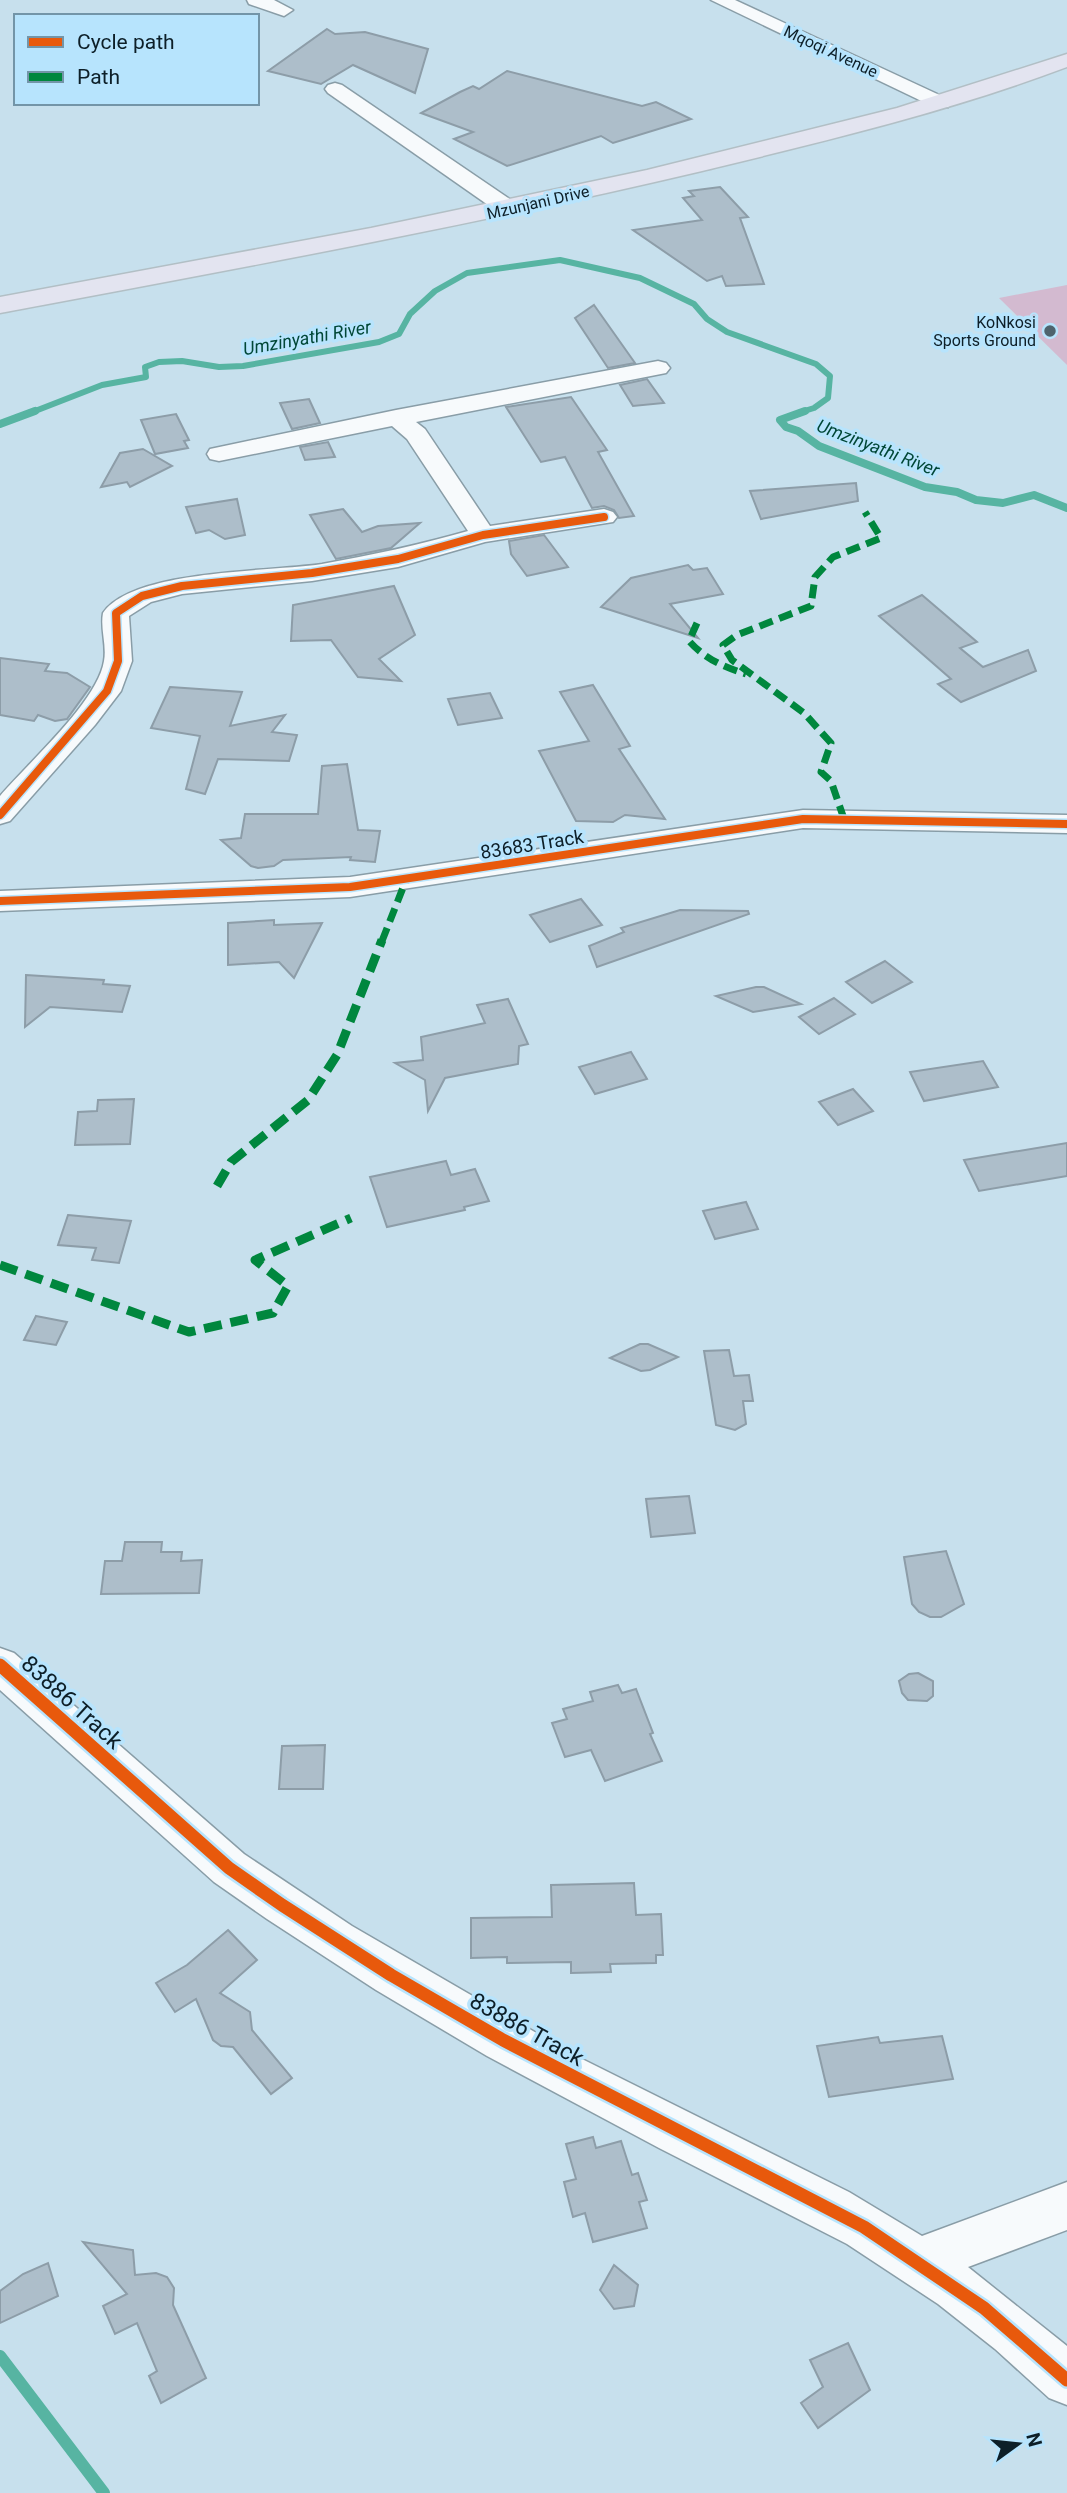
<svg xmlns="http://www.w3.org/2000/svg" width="1067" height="2493" font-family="Roboto,sans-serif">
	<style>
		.green { fill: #d3bad0 }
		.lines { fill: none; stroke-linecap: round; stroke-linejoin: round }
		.stream-far2 { stroke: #57b4a2; stroke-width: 6 }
		.stream-far1 { stroke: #57b4a2; stroke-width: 8 }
		.stream { stroke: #57b4a2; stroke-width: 12 }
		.building { fill: #adbeca; stroke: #8d9da8; stroke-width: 2 }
		.minor-casing { stroke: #899da7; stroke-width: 3 }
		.major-casing { stroke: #b2bfc5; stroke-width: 3 }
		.minor { fill: #f7fafc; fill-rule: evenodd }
		.major { fill: #e3e4f0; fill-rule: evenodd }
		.quiet-far1 { stroke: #00873e; stroke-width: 7; stroke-dasharray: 14 7; stroke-linecap: butt }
		.quiet { stroke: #00873e; stroke-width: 9; stroke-dasharray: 18 9; stroke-linecap: butt }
		.cycleway-far1-casing { stroke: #b7e4fd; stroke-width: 11 }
		.cycleway-casing { stroke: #b7e4fd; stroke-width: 18 }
		.cycleway-far1 { stroke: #e8590c; stroke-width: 8 }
		.cycleway { stroke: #e8590c; stroke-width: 13 }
		.poi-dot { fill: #4e636d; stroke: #b7e4fd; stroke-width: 2.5 }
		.labels { text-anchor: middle; stroke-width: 7; stroke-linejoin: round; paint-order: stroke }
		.far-street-label { font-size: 16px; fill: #0d1f28; stroke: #b7e4fd }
		.far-poi-label { font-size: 16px; fill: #0d1f28; stroke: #b7e4fd; text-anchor: end }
		.far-water-label { font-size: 18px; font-style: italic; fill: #014737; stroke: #b7e4fd }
		.street-label { font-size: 19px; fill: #0d1f28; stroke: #b7e4fd }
		.near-street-label { font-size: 23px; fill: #0d1f28; stroke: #b7e4fd }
	</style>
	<rect width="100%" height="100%" fill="#c7e0ed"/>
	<polygon class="green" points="1067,285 1067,365 999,298"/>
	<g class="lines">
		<polyline class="stream-far2" points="30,413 102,385 146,377 145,367 159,362 182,361 219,367 243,366 379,342 399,334 410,314 435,291 467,273 560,260 640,278 694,304 707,319 727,332 816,364 830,376 828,398 814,408 798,413"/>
		<g class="stream-far1">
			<polyline points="805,411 780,420 786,427 798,431 819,446 925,487 957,492 976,500 1003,503 1034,495 1067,508"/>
			<polyline points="0,424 35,411"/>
		</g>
		<polyline class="stream" points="0,2356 104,2493"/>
	</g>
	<g class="building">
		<polygon points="327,29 335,34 365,32 428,49 415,93 353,65 321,84 268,71"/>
		<polygon points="507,71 642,106 656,102 691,119 613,143 601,136 507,166 454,139 473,132 421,113 460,92 473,86 479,89"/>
		<polygon points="720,187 748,217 740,218 764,284 726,286 722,276 707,281 633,230 702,220 683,198 694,196 689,191"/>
		<polygon points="594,305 635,363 608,368 575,318"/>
		<polygon points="647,379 664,403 633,406 620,385"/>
		<polygon points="571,397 607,450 598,452 634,516 619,518 614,510 604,506 592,508 565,457 541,462 506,407"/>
		<polygon points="309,399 320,423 292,429 280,403"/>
		<polygon points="176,414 189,440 184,441 188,448 155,454 141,420"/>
		<polygon points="328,442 335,457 305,460 300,447"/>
		<polygon points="143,449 172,466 130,487 127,482 101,487 120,453"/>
		<polygon points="856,483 858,501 761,519 750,491"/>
		<polygon points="237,499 245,535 225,539 209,530 196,533 186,507"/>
		<polygon points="343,509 362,532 378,526 420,523 391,548 336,559 310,515"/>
		<polygon points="544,535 568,567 527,576 511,554 509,541"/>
		<polygon points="688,565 693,570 707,568 723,594 670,604 698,638 601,607 631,578"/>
		<polygon points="394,586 415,635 379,659 401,681 358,677 331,640 291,641 293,605"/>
		<polygon points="922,595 977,642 960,648 983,667 1028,650 1036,671 961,702 938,684 951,679 879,616"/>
		<polygon points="0,658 49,664 45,671 67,673 90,687 67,719 55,721 38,715 34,721 0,715"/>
		<polygon points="593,685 630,746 619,749 665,819 625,815 613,822 576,821 539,751 589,741 560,692"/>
		<polygon points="170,687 242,692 230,726 285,715 272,732 297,735 289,761 218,759 205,794 186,789 200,736 151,728"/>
		<polygon points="490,693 502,718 458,725 448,699"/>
		<polygon points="347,764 358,830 380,831 375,862 350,860 351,857 283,860 274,866 258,868 251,866 221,840 241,838 245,814 318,814 322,766"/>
		<polygon points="581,899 602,925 550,942 530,915"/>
		<polygon points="680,910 748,911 749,914 597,967 589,946 624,932 621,928"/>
		<polygon points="274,920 274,925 322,923 294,978 279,962 228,965 228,923"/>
		<polygon points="885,961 912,982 872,1003 846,982"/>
		<polygon points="26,975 104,980 103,984 130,986 122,1012 50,1007 25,1027"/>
		<polygon points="756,987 764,987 801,1004 753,1012 716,996"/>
		<polygon points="834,998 855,1014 819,1034 799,1017"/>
		<polygon points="508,999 528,1044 519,1046 518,1064 445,1078 428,1111 425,1080 395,1063 423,1060 421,1037 485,1023 477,1005"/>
		<polygon points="631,1052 647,1079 595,1094 579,1067"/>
		<polygon points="983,1061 998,1087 924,1101 910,1072"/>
		<polygon points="853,1089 873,1111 838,1125 819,1102"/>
		<polygon points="134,1099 130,1144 75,1145 78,1112 97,1111 98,1100"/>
		<polygon points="1067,1143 1067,1176 979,1191 964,1160"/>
		<polygon points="446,1161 451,1175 475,1169 489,1201 464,1207 465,1210 387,1227 370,1177"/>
		<polygon points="746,1202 758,1229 715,1239 703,1211"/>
		<polygon points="68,1215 131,1221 119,1263 92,1260 96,1248 58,1245"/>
		<polygon points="36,1316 67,1322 56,1345 24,1340"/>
		<polygon points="640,1344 648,1344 678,1357 650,1370 641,1371 610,1358"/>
		<polygon points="729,1350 734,1376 749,1375 753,1401 743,1401 746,1424 735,1430 716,1425 704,1351"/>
		<polygon points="689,1496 695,1533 651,1537 646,1499"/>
		<polygon points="125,1542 162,1542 161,1552 182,1552 181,1561 202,1560 199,1593 101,1594 105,1561 122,1561"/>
		<polygon points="946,1551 964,1604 941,1617 930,1617 919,1612 912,1604 904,1557"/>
		<polygon points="918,1673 933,1681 933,1696 927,1701 908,1700 902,1693 899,1681 909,1674"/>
		<polygon points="618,1685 622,1693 636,1689 653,1733 650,1734 662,1761 605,1781 591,1750 565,1757 552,1723 567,1719 563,1709 593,1701 590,1692"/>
		<polygon points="325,1745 323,1789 279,1789 282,1746"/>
		<polygon points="634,1883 636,1915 661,1914 663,1955 656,1955 656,1963 610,1964 611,1972 571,1973 571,1962 507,1963 507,1957 471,1958 471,1918 552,1917 551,1885"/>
		<polygon points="228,1930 257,1960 220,1993 250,2012 252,2030 292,2078 271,2094 233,2047 221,2046 213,2040 196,1999 175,2012 156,1983 187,1965"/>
		<polygon points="942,2036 953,2079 829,2097 817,2046 878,2037 880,2043"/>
		<polygon points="593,2137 596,2148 621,2141 632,2175 638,2173 647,2200 639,2202 647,2228 593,2242 585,2213 573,2217 564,2182 576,2179 566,2144"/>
		<polygon points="83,2242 133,2250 135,2275 156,2273 167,2277 174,2288 173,2305 206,2378 161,2403 149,2376 157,2371 137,2323 115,2334 103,2306 127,2294"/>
		<polygon points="48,2263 58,2296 0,2323 0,2291 23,2274"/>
		<polygon points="614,2265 638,2285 634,2306 614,2309 600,2290"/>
		<polygon points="848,2343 870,2390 818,2428 801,2403 823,2387 810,2360"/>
	</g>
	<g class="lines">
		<defs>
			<g id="minor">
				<polygon points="247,0 274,0 293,10 284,16 249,4"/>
				<polygon points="711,0 735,0 948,99 951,103 948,107 934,107"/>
				<polygon points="335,83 342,85 517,204 520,209 517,214 501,214 328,93 325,89 328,85"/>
				<path d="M658,361L666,363L670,368L666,373L416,422L425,429L490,526L604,509L613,512L617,517L613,522L485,542L398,567L312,581L182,594L151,602L129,616L132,661L121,691L95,725L10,821L0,824V796C28,763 98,701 104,661C107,645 100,629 103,613C133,569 270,572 322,564C372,555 419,545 468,531L407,439L392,426L219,461L210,459L207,454L210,449L396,410Z"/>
				<polygon points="803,810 1067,815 1067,833 803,828 350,897 0,911 0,891 350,877"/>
				<polygon points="0,1648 14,1653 244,1854 352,1926 576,2056 849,2192 922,2236 1067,2182 1067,2230 968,2267 1067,2346 1067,2405 1049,2398 995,2349 938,2304 847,2244 659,2148 487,2056 376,1990 267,1919 214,1882 0,1690"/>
			</g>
			<path id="major" d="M1067,54V67C948,112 825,141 702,171C469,226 235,269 0,313V297L371,228L647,170L897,108Z"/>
		</defs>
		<use href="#minor" class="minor-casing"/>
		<use href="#major" class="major-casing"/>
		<use href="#minor" class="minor"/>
		<use href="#major" class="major"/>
		<g class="quiet-far1">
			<path d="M697,623L689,641C705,659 724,667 746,674"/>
			<polyline points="844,819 831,781 821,772 831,743 804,713 732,660 723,645 737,635 811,606 815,577 833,557 881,538 865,512"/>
			<polyline points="382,941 406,880"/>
		</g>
		<g class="quiet">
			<polyline points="217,1186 231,1162 308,1100 337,1055 382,940"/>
			<polyline points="0,1265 189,1332 273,1313 288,1286 255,1260 351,1218"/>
		</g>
		<defs>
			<g id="cycleway-far1">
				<polyline points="0,815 107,691 118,661 116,613 142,596 182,586 312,573 398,559 483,535 604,517"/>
				<polyline points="0,901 350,887 803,819 1067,824"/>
			</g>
			<polyline id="cycleway" points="0,1665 229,1868 282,1905 391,1975 503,2040 864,2227 984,2308 1067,2380"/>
		</defs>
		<use href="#cycleway-far1" class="cycleway-far1-casing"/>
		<use href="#cycleway" class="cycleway-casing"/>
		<use href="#cycleway-far1" class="cycleway-far1"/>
		<use href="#cycleway" class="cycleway"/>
	</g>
	<circle class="poi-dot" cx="1050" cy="331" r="7"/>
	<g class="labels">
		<g class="far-street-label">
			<text transform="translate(831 51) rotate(25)" y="6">Mqoqi Avenue</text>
			<text transform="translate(538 202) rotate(-13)" y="6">Mzunjani Drive</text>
		</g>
		<g class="far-poi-label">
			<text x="1036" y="328">KoNkosi<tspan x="1036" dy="18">Sports Ground</tspan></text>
		</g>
		<g class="far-water-label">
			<text transform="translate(307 338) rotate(-10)" y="6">Umzinyathi River</text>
			<text transform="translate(878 448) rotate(21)" y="6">Umzinyathi River</text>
		</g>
		<g class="street-label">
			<text transform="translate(532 844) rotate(-9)" y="7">83683 Track</text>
		</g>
		<g class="near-street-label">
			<text transform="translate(72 1702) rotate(42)" y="8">83886 Track</text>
			<text transform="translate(527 2029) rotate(29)" y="8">83886 Track</text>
		</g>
	</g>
	<rect x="14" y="14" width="245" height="91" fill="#b7e4fd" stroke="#7395a8" stroke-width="2"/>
	<rect x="28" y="37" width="35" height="10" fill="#e8590c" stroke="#7395a8" stroke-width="2"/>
	<text x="77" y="49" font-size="21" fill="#0d1f28">Cycle path</text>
	<rect x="28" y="72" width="35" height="10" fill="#00873e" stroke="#7395a8" stroke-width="2"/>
	<text x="77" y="84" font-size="21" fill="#0d1f28">Path</text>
	<g transform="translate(1018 2444) rotate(75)" stroke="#b7e4fd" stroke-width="5" paint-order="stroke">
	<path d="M0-5L12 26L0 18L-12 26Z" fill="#0d1f28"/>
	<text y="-10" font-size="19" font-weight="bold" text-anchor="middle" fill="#0d1f28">N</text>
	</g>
</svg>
